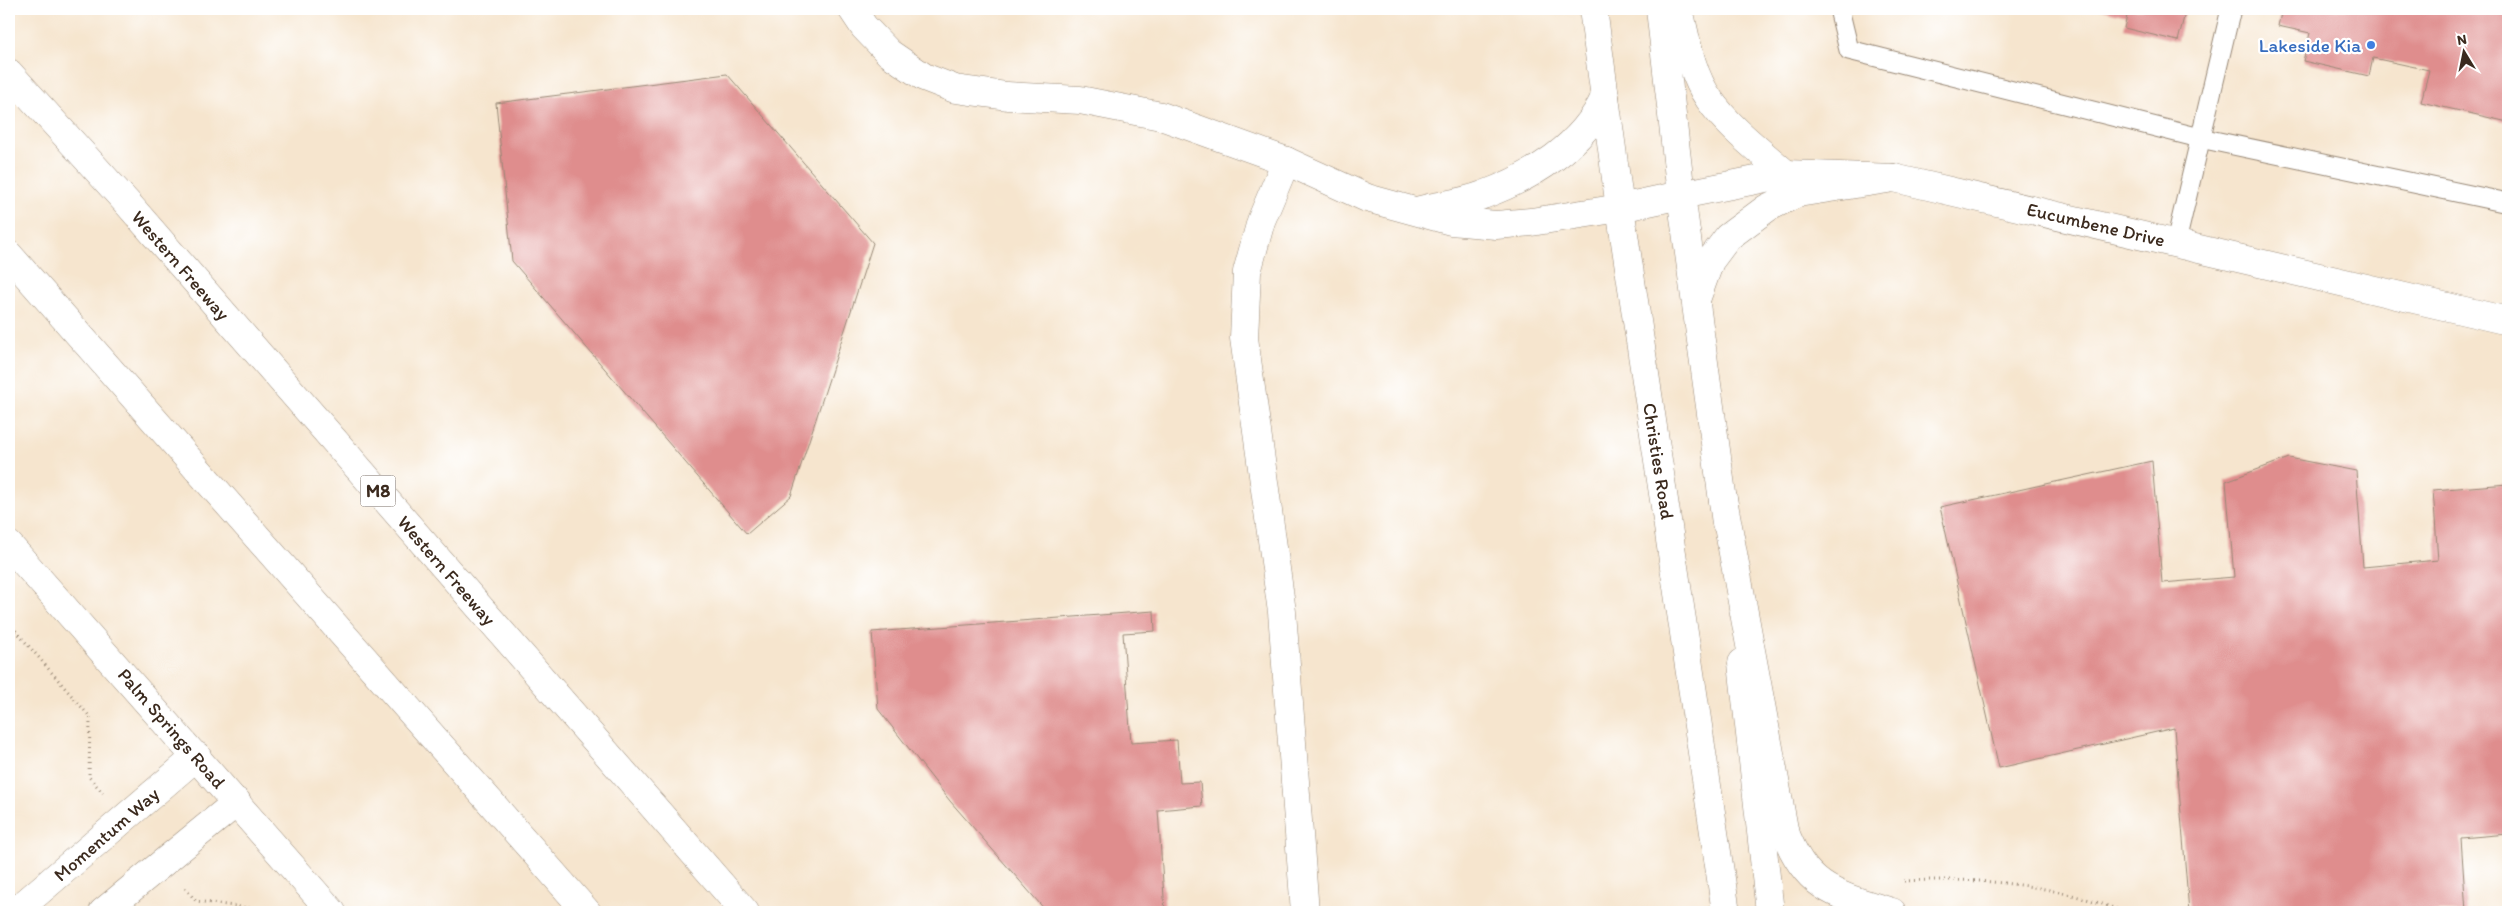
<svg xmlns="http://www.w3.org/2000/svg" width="2517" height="921" font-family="Itim,sans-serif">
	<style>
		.building { fill: #df8d8d }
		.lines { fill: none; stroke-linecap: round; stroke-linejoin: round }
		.service-casing { stroke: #988876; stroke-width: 21 }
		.minor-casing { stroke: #988876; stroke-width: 29 }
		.secondary-casing { stroke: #988876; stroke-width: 29 }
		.motorway-casing { stroke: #988876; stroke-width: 29 }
		.path { stroke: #988876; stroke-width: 3; stroke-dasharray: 1 4; stroke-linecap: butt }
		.service { stroke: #fff; stroke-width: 19 }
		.minor { stroke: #fff; stroke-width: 28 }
		.secondary { stroke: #fff; stroke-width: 28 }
		.motorway { stroke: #fff; stroke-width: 28 }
		.shop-dot { fill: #3f7fe0; stroke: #fff; stroke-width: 2 }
		.labels { text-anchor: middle; stroke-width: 4.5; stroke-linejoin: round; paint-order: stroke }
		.shield { fill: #fff; stroke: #766a62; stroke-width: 1 }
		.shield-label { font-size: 18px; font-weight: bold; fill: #3b2a1e }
		.shop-label { font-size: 19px; fill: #366cbe; stroke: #fff; text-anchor: end }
		.street-label { font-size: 19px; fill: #3b2a1e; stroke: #fff }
	</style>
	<rect width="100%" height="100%" fill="#fff"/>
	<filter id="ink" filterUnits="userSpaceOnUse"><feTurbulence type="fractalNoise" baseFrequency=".02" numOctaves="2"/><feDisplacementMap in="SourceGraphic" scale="10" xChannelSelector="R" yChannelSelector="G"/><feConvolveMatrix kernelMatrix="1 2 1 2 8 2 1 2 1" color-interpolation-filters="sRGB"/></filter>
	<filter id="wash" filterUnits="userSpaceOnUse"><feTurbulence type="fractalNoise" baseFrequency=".0096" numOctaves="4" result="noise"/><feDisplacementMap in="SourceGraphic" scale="20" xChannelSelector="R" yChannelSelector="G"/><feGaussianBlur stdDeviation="1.12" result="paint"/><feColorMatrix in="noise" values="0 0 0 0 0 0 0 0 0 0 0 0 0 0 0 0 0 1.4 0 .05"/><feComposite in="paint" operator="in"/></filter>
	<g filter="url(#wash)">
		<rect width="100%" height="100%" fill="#f6e5ce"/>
		<g id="blocks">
			<g class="building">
				<polygon points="2099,9 2186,9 2178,41 2124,28 2127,16"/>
				<polygon points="2282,9 2508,9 2508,122 2421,102 2429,70 2373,58 2369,76 2303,61 2310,33 2278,26"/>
				<polygon points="727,74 873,243 791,496 747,534 512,261 496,103"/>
				<polygon points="2289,458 2356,471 2363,567 2438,560 2433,490 2508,484 2508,834 2461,838 2466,912 2189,912 2174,728 1999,768 1940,507 2152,461 2162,583 2234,577 2226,481"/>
				<polygon points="1154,611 1155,631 1123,633 1131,743 1177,740 1180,783 1200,782 1202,806 1158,810 1165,912 1047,912 950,801 878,709 872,632"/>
			</g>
		</g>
	</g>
	<g filter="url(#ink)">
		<use href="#blocks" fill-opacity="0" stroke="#988876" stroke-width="1"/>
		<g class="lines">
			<defs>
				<g id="service">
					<polyline points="1839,9 1849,50 2200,138 2508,203"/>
					<polyline points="2176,242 2231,9"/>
				</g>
				<g id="minor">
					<polyline points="852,9 864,27 889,53 924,77 955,89 1007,96 1080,100 1161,116 1286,161 1367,198 1451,221 1496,225 1531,222 1620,208"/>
					<polyline points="1286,161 1261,221 1247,272 1244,338 1282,612 1305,912"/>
					<polyline points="1681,195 1786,174 1894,178 2508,321"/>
					<path d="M1420,210C1440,205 1463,203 1483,195C1532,177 1583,146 1605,97"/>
					<polyline points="9,545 332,912"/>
					<polyline points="15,912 197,756"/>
					<polyline points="103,912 237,802"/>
				</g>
				<g id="secondary">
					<polyline points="1593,9 1620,208 1726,912"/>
					<polyline points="1660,9 1681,195 1726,523"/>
					<path d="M1679,9C1686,39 1691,73 1709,99C1729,128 1760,151 1786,174"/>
					<polyline points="1620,208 1681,195"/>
					<polyline points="1697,297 1710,261 1728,237 1767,208 1798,193 1894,178"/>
					<polyline points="1742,663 1770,912"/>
				</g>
				<g id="motorway">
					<polyline points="9,73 129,205 745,912"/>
					<polyline points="9,255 587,912"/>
					<path d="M1723,499L1784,829C1805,889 1836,895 1892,912"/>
				</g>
			</defs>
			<use href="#service" class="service-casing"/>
			<use href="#minor" class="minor-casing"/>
			<use href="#secondary" class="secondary-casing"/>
			<use href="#motorway" class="motorway-casing"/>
			<g class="path">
				<polyline points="9,623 90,717 89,777 103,793"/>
				<path d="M1904,881C1979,877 2054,884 2124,912"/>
				<polyline points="185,888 196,901 257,909 259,912"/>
			</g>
			<use href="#service" class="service"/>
			<use href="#minor" class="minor"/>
			<use href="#secondary" class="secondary"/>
			<use href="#motorway" class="motorway"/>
		</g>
	</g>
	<circle class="shop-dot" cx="2371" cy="45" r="5"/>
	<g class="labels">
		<rect class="shield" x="360.5" y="475.5" width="35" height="31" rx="4"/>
		<g class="shield-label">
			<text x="378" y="497">M8</text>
		</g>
		<g class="shop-label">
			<text x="2361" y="52">Lakeside Kia</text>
		</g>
		<g class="street-label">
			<text transform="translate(2096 224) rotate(13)" y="7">Eucumbene Drive</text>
			<text transform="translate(181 265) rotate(49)" y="7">Western Freeway</text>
			<text transform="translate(1659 461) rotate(81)" y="7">Christies Road</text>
			<text transform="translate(447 570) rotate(49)" y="7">Western Freeway</text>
			<text transform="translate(172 728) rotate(49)" y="7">Palm Springs Road</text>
			<text transform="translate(106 834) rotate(-41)" y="7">Momentum Way</text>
		</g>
	</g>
	<rect width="2517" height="921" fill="none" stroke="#fff" stroke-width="30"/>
	<g transform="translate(2464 52) rotate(350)" stroke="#ffffff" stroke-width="4" paint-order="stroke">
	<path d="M0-4L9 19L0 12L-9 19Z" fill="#3b2a1e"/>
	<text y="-8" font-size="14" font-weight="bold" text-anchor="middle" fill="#3b2a1e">N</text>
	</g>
</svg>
